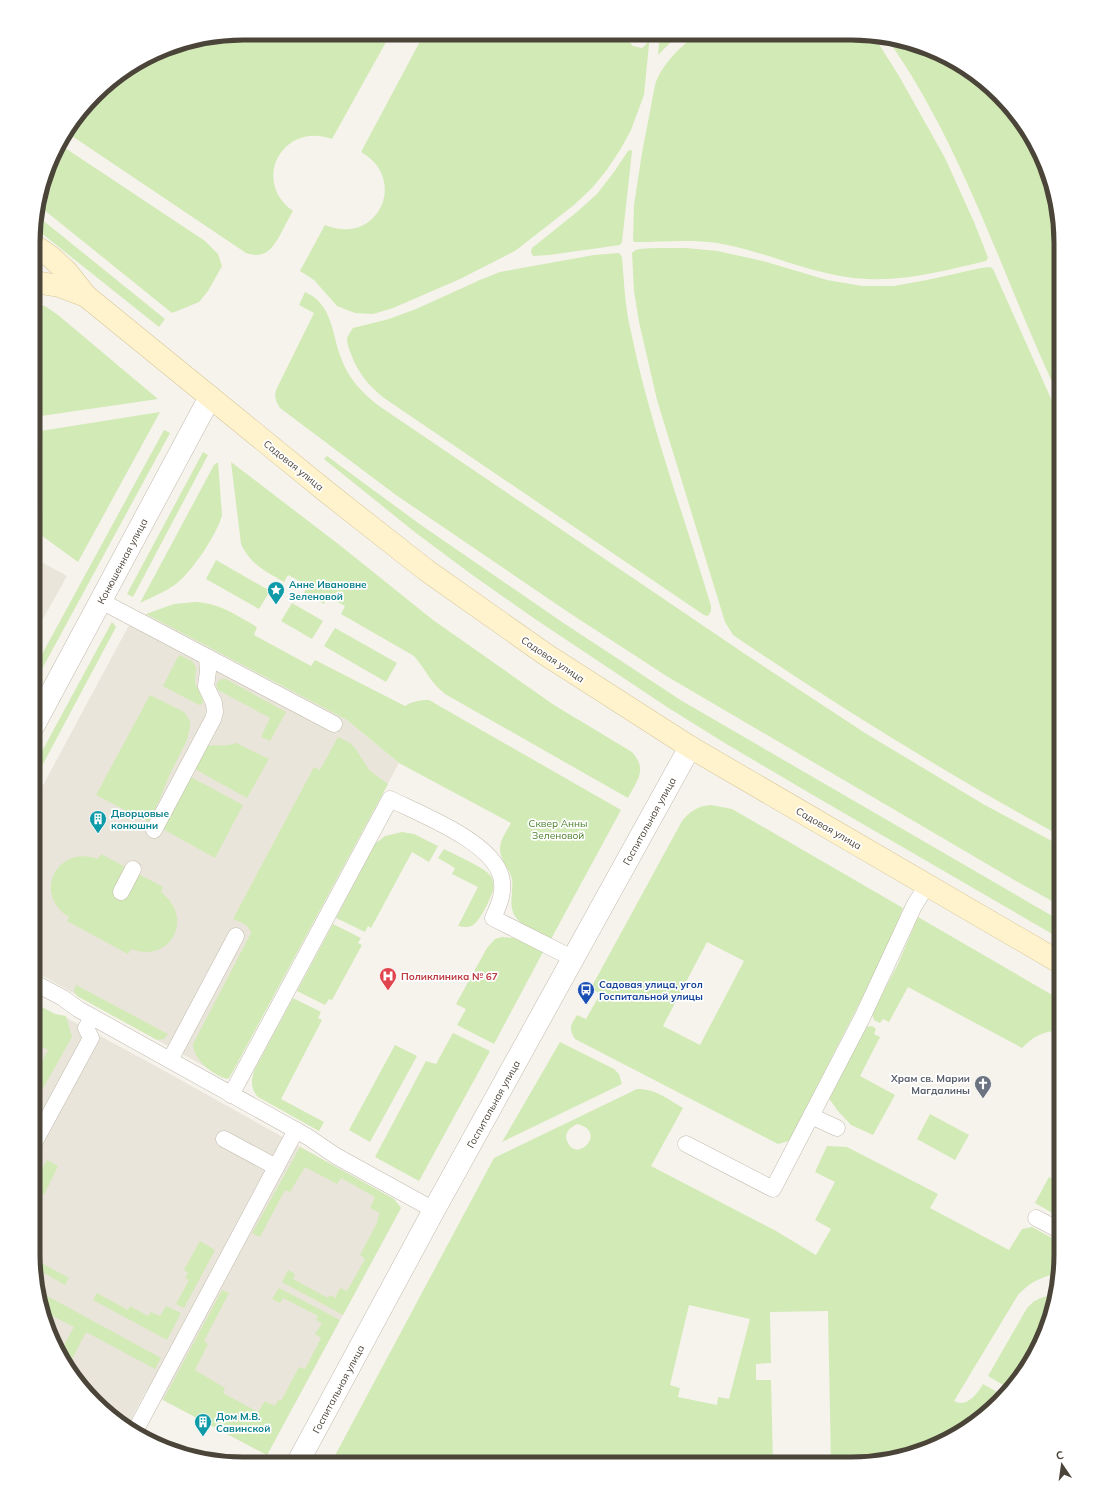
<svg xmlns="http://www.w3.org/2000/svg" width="1094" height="1497" font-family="Mulish,sans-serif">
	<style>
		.residential { fill: #eae5da }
		.green { fill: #d2eab5; fill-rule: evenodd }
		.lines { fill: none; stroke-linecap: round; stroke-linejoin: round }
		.service-casing { stroke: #c2bbae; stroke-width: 17 }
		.tertiary-casing { stroke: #c2bbae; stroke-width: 23 }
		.secondary-casing { stroke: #d6c79b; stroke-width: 23 }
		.service { stroke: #fff; stroke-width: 16 }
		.tertiary { stroke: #fff; stroke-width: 22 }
		.secondary { stroke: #fff3cd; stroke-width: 22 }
		.labels { text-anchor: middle; stroke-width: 3.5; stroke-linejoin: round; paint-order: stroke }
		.street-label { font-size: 10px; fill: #4b4439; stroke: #fff }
		.culture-label { font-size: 10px; font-weight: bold; fill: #0d838f; stroke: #fff; text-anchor: start }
		.park-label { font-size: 10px; fill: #4a7f2a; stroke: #fff }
		.health-label { font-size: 10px; font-weight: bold; fill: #be3a42; stroke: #fff; text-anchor: start }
		.transit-label { font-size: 10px; font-weight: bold; fill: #164399; stroke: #fff; text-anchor: start }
		.worship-label { font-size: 10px; font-weight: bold; fill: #5b616d; stroke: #fff; text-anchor: end }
		.rim { fill: none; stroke: #4b4439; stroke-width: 5 }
	</style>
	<rect width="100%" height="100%" fill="#f6f3ec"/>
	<g class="residential">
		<polygon points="34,558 67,576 34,635"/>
		<polygon points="146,614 347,720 399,763 228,1079 223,1078 202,1065 34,971 34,802 128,627"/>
		<polygon points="33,1004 54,1015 67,1018 76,1023 152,1064 394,1199 401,1208 267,1455 146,1391 132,1417 135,1418 131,1425 128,1424 126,1428 85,1392 55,1347 40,1308 33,1254"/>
	</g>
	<g class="green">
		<path d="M243,33H391L332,139C284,121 250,180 293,211C286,222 276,248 265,253C258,256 252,255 246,253L66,132L105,85L175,44Z"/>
		<path d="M424,34H622L633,46L642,48C647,44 650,41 648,34H650L644,95L631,130L620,150L606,171L592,188L574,205L515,251L460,279L393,308L373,314L355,313L337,306L314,280L300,271L325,225C378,247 409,179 361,152Z"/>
		<polygon points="660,34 679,34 658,55"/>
		<path d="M697,34L873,35L899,76L945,158L974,222L987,255L988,258L986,261C947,270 907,281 867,279C815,277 767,251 717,243C690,239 663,242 635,242L633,241L634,205L642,153L655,85C661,65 680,47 697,34Z"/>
		<path d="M886,37L931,49L968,68L1009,105L1039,150L1054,189L1061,243V401C1003,280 965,148 886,37Z"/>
		<polygon points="59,144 205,241 218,254 222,266 208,291 199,302 172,313 38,205"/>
		<polygon points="631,150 632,151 622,242 620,245 549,255 533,256 531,252 532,248 577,212 597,194 614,172 628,151"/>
		<polygon points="35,214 165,319 159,327 35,228"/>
		<path d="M656,248H686L717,251L763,261L827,280L862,286H894L927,280L981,268L990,267L993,269L1061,421V836C948,775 840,707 733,635L725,622L657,400L639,322L634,291L632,253C637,247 648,249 656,248Z"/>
		<path d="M619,253L622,257C624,282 625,307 631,332C650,425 684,515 711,606V611L708,616L704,615L384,398C368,385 358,373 351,354C349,349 347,344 347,339C348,335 351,331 353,328L389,319L416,309L480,280L500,272L594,255Z"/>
		<path d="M305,292C333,304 332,335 341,358C348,378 362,393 379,406L745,654L865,733L983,804L1061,846V906L1016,881L668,677L571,614L396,495L280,408C276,402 274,397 276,390L314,313L299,305Z"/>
		<polygon points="35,305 45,306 58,315 158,399 34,417"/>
		<polygon points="160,412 78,562 34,530 34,432"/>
		<polygon points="164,430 170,433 36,680 34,679 34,669"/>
		<polygon points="203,452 208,455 133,597 127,594"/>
		<polygon points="327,456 421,525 562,622 682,701 1061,921 1061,939 818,798 728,745 667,707 535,619 471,574 416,533 324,459"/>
		<path d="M218,462L222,515C218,533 191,573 176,584C165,592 152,597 140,603L214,465Z"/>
		<path d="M231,462L337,543L433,620L554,705L632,752C648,770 637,780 628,798L445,694C430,682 426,670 414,656L341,614L345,606L328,597L324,604L304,593L307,585L288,575L284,582C265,571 251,565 241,544Z"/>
		<polygon points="216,560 270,591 259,609 206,579"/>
		<path d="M196,602C219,603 238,616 257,627L254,635L311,666L315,660L405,706C413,701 420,700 429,700L621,810L551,939C542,934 526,928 519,921C506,908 514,894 512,880C510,869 500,860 500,849C500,839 507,831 511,823L399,763L347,720L146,614L174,604Z"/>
		<polygon points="292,603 323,621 312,639 281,621"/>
		<polygon points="112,622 116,627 34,781 34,766"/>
		<polygon points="335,628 397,663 386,682 324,646"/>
		<polygon points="179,655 192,661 196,667 195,683 203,700 203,703 200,705 197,704 163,686"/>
		<path d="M222,679H226L286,712L270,741L261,737L270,718L218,690C215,685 217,681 222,679Z"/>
		<polygon points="150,695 184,712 190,721 190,727 187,740 169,776 159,801 148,822 96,795"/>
		<path d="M338,737L350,743L355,748L370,771L388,784L232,1073L228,1079C214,1076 193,1060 193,1044L251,933C249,924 240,922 233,919L314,767L320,770Z"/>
		<path d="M236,743L269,759L247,798L193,768L206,747C217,743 223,748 236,743Z"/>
		<polygon points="189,776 243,805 215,858 161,828"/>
		<path d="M711,805L732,809L903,908L886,951L789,1141L778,1144L575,1039C568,1028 571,1025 577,1015L586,1019L600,994L591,988L682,821C690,811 698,806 711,805ZM707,942L744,961L700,1045L663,1026Z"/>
		<polygon points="402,832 414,834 438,846 429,862 412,852 371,928 368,926 365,932 336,918 375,844 385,836"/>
		<path d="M444,849C455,855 482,866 490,875C493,879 494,885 493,890C491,898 480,921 473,925C469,928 463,927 458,926L478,887L452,874L455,868L438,858Z"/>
		<path d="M101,854L163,887L161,892C195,918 171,964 131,949L128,954L67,921L69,917C32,894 57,844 98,859Z"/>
		<path d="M918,917L1061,1000V1031C1045,1030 1033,1036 1022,1048L908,987L889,1022L883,1019L880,1023L874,1020L872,1013L897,966Z"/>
		<polygon points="333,924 361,938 358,943 362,945 332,1000 329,999 325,1005 297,991"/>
		<polygon points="502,937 514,938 543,952 494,1044 457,1025 466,1009 456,1004 487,948 495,939"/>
		<polygon points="76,985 168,1034 164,1039 157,1040 77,996 74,991"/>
		<path d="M293,998L321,1012L318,1018L322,1020L281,1099L324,1122L319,1131L258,1097C250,1088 251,1079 255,1069Z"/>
		<polygon points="33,1002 55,1014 66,1016 72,1037 33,1106 33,1090 36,1084 33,1083 33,1079 48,1050 38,1045 41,1038 34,1034 37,1028 33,1026"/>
		<polygon points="872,1026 876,1029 874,1034 880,1037 860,1076 895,1095 873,1135 851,1125 838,1111 828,1097 865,1027"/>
		<polygon points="453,1033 490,1051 419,1181 375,1157 426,1061 436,1064"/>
		<polygon points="560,1042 614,1069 619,1074 622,1084 502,1142"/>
		<polygon points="395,1045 417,1056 370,1142 349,1130"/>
		<path d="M637,1089C654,1088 668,1099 683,1108L651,1166L776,1231L816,1255L831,1229L815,1220L835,1182L815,1172L827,1146L847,1147L938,1194L930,1208L1009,1250L1022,1229L1032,1227L1061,1243L1059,1274C1043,1275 1029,1283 1018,1295L954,1401C967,1408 977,1394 983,1384L1004,1396L990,1412L944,1442L905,1457L851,1464H831L828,1311L770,1312L771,1363L756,1364V1380H771L773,1464L331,1463L494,1158ZM577,1124C608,1131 578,1163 568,1143C563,1134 569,1128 577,1124ZM689,1305L750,1319L729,1399L718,1397L717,1405L678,1397L680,1388L670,1385Z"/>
		<polygon points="930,1114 969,1135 955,1160 917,1139"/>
		<polygon points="300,1147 394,1199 401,1208 343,1315 282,1282 288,1270 295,1274 293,1279 328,1298 330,1295 335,1298 340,1288 347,1291 365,1259 360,1255 378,1221 377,1220 380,1213 370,1208 375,1197 341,1178 337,1184 305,1167 290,1192 285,1190 260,1237 252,1233"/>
		<polygon points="47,1160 58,1166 44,1195 38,1192 33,1200 33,1185"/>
		<polygon points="1049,1177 1061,1183 1061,1218 1035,1203"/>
		<polygon points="200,1241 215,1250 184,1308 176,1304 189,1280 185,1278 188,1273 184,1270"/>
		<polygon points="34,1259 69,1278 65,1285 35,1268"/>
		<polygon points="279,1288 340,1320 267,1455 163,1400 222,1290 229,1293 204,1341 208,1344 195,1370 225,1388 223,1393 258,1412 265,1401 275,1406 278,1400 281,1401 299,1367 305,1369 321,1338 315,1334 322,1323 316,1320 318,1316 283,1298 280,1303 272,1299"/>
		<polygon points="38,1291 161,1358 155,1369 86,1332 68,1367 59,1354 74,1327 41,1310"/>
		<polygon points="97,1293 128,1310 130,1306 148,1316 151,1312 160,1316 166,1306 181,1313 167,1340 93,1300"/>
		<path d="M1055,1295L1053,1306L1008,1388L988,1376L1027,1308C1035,1299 1043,1296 1055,1295Z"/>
	</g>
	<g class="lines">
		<defs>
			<g id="service">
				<polyline points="101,601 334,724"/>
				<polyline points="154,830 213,719 215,712 214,703 206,686 208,671 207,658"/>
				<polyline points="121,892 133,869"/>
				<polyline points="33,982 63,998 78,1009 308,1137 336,1156 434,1210"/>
				<polyline points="170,1060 236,936"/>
				<path d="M231,1095L390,799C420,814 493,842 501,877C505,892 499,905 493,918L572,958"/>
				<polyline points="811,1116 837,1128"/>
				<polyline points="224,1139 276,1167"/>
				<polyline points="686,1144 773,1189 862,1018 914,906 927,885"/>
				<polyline points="33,1145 91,1038 86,1028 92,1018"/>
				<polyline points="1036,1218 1061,1231"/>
				<polyline points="134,1433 296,1130"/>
			</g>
			<g id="tertiary">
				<polyline points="34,725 210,397"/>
				<polyline points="298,1462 434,1210 690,747"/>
			</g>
			<g id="secondary">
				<polyline points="35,246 51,257 67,272 86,296 328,493 426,570 545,654 690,747 1061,963"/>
				<polyline points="35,282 59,286 86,296"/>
			</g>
		</defs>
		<use href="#service" class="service-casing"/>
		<use href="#tertiary" class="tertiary-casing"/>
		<use href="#secondary" class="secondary-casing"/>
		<use href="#service" class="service"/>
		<use href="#tertiary" class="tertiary"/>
		<use href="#secondary" class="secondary"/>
	</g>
	<defs>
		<symbol id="sight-pin" viewBox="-11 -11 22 30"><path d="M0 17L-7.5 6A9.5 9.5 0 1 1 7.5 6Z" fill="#0f9aa8" stroke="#fff"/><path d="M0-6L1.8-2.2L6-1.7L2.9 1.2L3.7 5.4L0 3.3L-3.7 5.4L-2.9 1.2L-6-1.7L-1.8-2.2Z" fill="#fff"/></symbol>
		<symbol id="building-pin" viewBox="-11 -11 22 30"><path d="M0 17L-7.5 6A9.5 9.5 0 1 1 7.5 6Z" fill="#0f9aa8" stroke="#fff"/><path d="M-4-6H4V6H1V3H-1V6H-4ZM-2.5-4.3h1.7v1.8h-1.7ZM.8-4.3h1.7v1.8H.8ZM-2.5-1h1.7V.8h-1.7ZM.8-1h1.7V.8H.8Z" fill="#fff"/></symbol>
		<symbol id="hospital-pin" viewBox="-11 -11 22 30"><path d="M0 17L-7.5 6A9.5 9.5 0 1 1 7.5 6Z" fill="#e0444e" stroke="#fff"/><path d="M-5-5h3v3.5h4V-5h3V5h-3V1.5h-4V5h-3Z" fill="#fff"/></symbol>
		<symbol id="bus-pin" viewBox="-11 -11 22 30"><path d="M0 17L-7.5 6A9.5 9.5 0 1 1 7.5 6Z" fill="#1a4fb4" stroke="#fff"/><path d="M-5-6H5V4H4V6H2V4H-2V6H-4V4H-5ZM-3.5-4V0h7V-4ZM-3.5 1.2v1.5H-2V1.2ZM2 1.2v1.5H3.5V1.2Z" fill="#fff"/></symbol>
		<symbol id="church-pin" viewBox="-11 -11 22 30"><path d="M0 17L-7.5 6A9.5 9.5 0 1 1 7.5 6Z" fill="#6b7280" stroke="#fff"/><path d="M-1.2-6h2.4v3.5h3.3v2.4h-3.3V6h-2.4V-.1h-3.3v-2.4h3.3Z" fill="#fff"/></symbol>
	</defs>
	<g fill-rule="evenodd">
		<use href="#sight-pin" x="266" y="580" width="20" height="27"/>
		<use href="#building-pin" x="88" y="809" width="20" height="27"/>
		<use href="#hospital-pin" x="378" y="966" width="20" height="27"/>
		<use href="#bus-pin" x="576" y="980" width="20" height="27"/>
		<use href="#church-pin" x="973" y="1074" width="20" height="27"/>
		<use href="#building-pin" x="193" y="1412" width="20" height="27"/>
	</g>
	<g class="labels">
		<g class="street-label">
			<text transform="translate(294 465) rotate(39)" y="4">Садовая улица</text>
			<text transform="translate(122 561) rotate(-62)" y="4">Конюшенная улица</text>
			<text transform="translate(553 659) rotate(34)" y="4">Садовая улица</text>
			<text transform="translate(649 821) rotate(-61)" y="4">Госпитальная улица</text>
			<text transform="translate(829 828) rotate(30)" y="4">Садовая улица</text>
			<text transform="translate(493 1104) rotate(-61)" y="4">Госпитальная улица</text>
			<text transform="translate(338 1389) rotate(-62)" y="4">Госпитальная улица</text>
		</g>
		<g class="culture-label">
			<text x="289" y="588">Анне Ивановне<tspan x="289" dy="12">Зеленовой</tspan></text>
			<text x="111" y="817">Дворцовые<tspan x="111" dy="12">конюшни</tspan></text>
			<text x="216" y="1420">Дом М.В.<tspan x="216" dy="12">Савинской</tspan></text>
		</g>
		<g class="park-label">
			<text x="558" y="827">Сквер Анны<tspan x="558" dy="12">Зеленовой</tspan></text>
		</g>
		<g class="health-label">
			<text x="401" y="980">Поликлиника № 67</text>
		</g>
		<g class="transit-label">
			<text x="599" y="988">Садовая улица, угол<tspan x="599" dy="12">Госпитальной улицы</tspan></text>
		</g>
		<g class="worship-label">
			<text x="970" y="1082">Храм св. Марии<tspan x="970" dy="12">Магдалины</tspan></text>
		</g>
	</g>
	<path d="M0 0H1094V1497H0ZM243 40H851A203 203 0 0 1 1054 243V1254A203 203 0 0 1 851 1457H243A203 203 0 0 1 40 1254V243A203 203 0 0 1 243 40Z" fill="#fff" fill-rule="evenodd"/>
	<path class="rim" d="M243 40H851A203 203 0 0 1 1054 243V1254A203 203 0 0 1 851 1457H243A203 203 0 0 1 40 1254V243A203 203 0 0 1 243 40Z"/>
	<g transform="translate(1062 1465) rotate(347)" stroke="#ffffff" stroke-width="3" paint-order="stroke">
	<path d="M0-3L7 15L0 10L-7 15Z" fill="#4b4439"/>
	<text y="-6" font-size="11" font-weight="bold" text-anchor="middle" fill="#4b4439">С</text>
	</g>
</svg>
